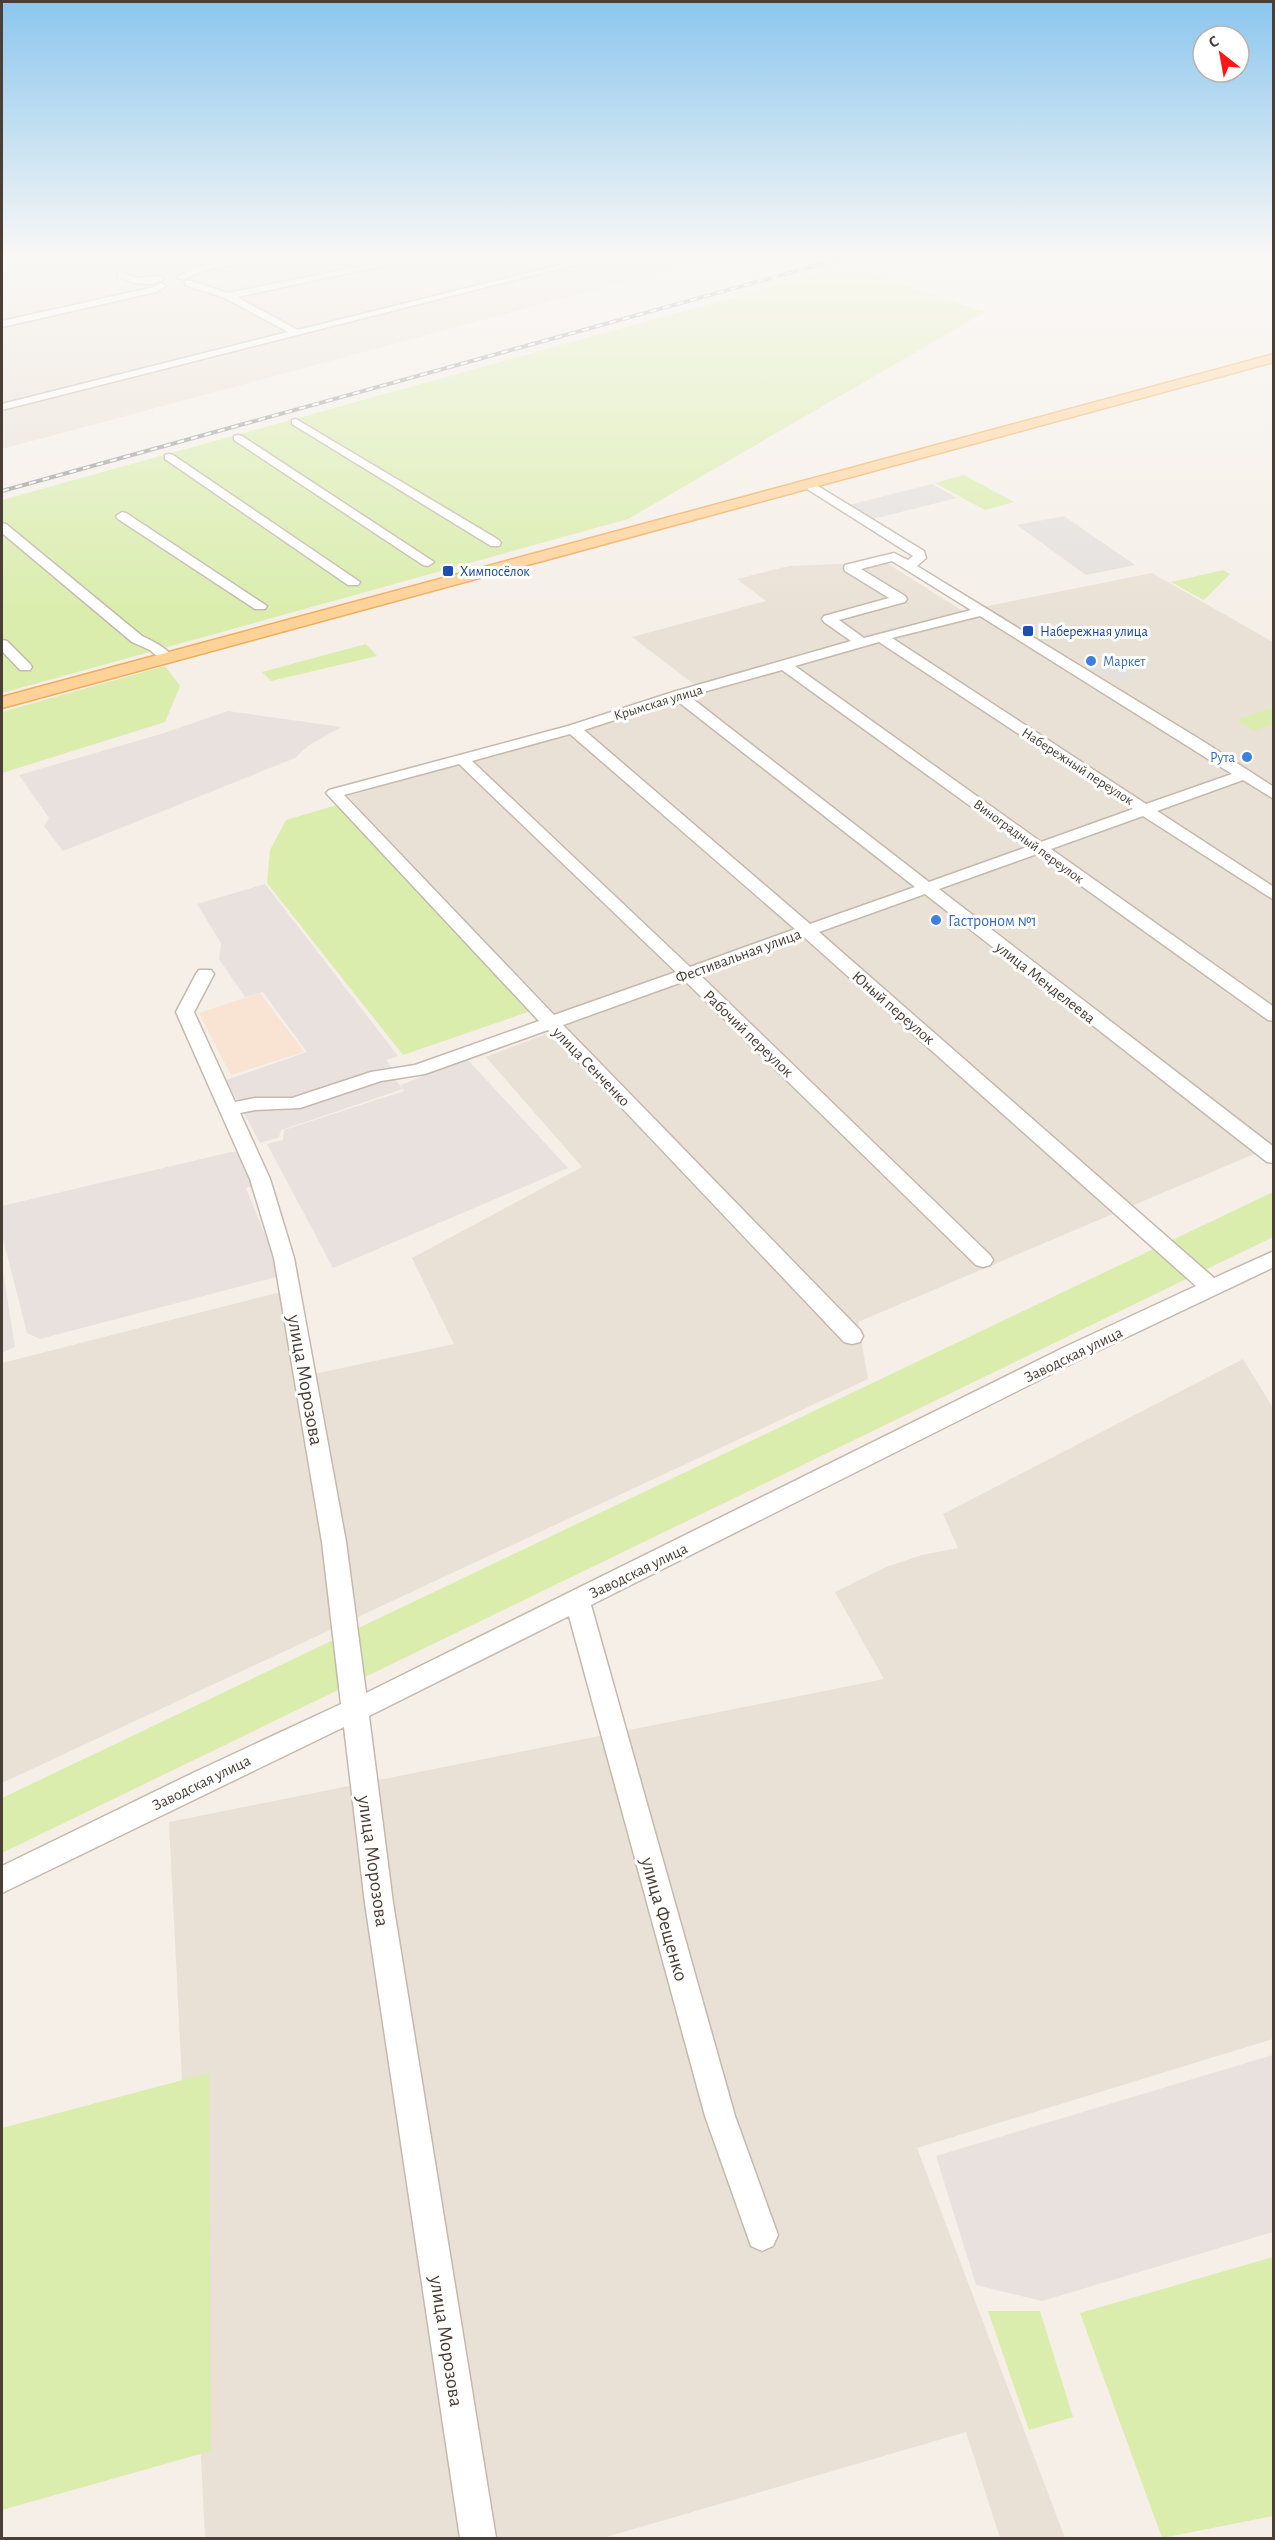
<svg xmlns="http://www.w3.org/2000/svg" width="1275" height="2540" font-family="'Alegreya Sans',sans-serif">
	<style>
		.residential { fill: #eae1d6 }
		.commercial { fill: #f9e3d2 }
		.industrial { fill: #e8e1dd }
		.green { fill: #daedad }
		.parking { fill: #e3e0dd }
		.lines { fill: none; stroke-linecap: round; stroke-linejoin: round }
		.minor-casing { stroke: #c5b9ad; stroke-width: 3 }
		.major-casing { stroke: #efad5c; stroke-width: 3 }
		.minor { fill: #fff; fill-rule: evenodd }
		.major { fill: #ffd298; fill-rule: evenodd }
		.rail-casing { stroke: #989898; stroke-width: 4 }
		.rail { stroke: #fff; stroke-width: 2; stroke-dasharray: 7; stroke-linecap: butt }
		.transit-dot { fill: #1a4fb4; stroke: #fff; stroke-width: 2 }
		.shop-dot { fill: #3f7fe0; stroke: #fff; stroke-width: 2 }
		.labels { text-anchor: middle; stroke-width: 6; stroke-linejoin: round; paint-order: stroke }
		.far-transit-label { font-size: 14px; fill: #164399; stroke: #fff; text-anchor: start }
		.far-shop-label { font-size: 14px; fill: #366cbe; stroke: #fff; text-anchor: start }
		.far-street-label { font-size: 14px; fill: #4a3f36; stroke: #fff }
		.shop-label { font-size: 16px; fill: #366cbe; stroke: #fff; text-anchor: start }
		.street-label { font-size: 16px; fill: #4a3f36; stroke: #fff }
		.near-street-label { font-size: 20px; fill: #4a3f36; stroke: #fff }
	</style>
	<rect width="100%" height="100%" fill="#f5efe8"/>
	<g class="residential">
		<polygon points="2,257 718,257 2,449"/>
		<polygon points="885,562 963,611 1152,573 1273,642 1273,1146 858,1322 868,1379 2,1783 2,1363 281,1292 300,1377 454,1344 412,1258 582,1167 486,1057 567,1026 420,877 348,796 540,742 703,691 632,637 766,601 737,579 789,566"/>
		<polygon points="1243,1359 1273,1408 1273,2039 917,2148 1065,2538 1000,2538 966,2432 603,2538 205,2538 169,1822 884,1679 835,1592 886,1567 922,1555 958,1548 943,1514"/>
	</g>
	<polygon class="commercial" points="260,993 304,1052 231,1075 199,1013"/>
	<g class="industrial">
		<polygon points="228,711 341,727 308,746 295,758 63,851 44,826 49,818 19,775 161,734"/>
		<polygon points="265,884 398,1056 386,1060 398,1076 395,1079 403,1089 281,1130 279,1137 260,1143 226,1080 307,1052 263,992 245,997 219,959 221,943 197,904"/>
		<polygon points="467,1059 568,1168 333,1268 267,1144 283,1140 284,1130 404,1091 401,1085"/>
		<polygon points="231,1152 242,1152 256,1185 246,1188 274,1257 276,1277 40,1339 27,1333 2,1235 2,1206"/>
		<polygon points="2,1265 15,1347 2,1353"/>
		<polygon points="1273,2055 1273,2232 1042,2301 976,2285 936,2156"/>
	</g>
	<g class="green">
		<polygon points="846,266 985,312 628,519 2,693 2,500"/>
		<polygon points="964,475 1014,502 985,510 935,483"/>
		<polygon points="1223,570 1230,574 1204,600 1171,582"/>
		<polygon points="366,644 377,656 271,681 262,672"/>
		<polygon points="165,666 180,686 165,722 2,773 2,712"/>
		<polygon points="1270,708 1273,709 1273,724 1254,731 1236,720"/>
		<polygon points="337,805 531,1011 403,1055 267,883 270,850 286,820"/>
		<polygon points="1273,1192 1273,1237 2,1853 2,1798"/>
		<polygon points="209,2073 211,2451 2,2510 2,2128"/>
		<polygon points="1273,2257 1273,2516 1162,2538 1080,2313"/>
		<polygon points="988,2311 1040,2311 1073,2417 1029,2430"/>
	</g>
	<g class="parking">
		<polygon points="932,484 957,498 873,519 849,505"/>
		<polygon points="1064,516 1135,565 1086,575 1017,525"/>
		<polygon points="1121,666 1137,676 1118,682 1105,673 1095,675 1085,670"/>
	</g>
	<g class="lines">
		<defs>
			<g id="minor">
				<polygon points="18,257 38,257 2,265 2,259"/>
				<polygon points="248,257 265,257 203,271 182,280 177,277 197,267"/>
				<polygon points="407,257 424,257 237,297 298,330 591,257 605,257 2,410 2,404 288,332 225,298 185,285 185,281 191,281 228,293"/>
				<path d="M121,272L136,278L159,276L164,279C150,288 132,283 118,277V273Z"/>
				<polygon points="161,283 166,286 156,292 2,327 2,321 150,288"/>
				<polygon points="296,419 499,540 501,543 499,546 491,546 292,424 292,420"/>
				<polygon points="238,435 242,436 434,562 428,566 423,565 234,440 234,436"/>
				<polygon points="169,454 173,455 360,582 358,585 348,585 165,459 165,455"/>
				<path d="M808,480L924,551L926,558L917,566L1201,740L1274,787V799L1243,780L1157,811L1274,887V900L1143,816L1051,849L1274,1007V1021L1268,1020L1037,854L939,889L1274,1147V1163L1267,1162L925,894L819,932L1214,1278L1274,1251V1267L1085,1357L591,1605L735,2116L778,2235L773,2246L762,2251L751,2246L705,2116L569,1616L369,1716L393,1903L496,2538H460L365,1903L344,1727L2,1893V1866L195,1772L341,1704L322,1542L274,1258L250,1179L176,1012L196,974L199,970H211L214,974L194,1012L235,1102L255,1098H292L371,1072L415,1065L539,1021L326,793L329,790L568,726L673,692L851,641L824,622L822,619L824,616L889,598L845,571L844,568L845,565L894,553L908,560L913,556L804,487V481ZM892,561L971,610L864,638L839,620L905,602L907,599L905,596L861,569ZM980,616L1232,774L1146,804L892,638ZM879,642L1133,809L1041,842L795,666ZM782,670L1027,847L929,882L689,696ZM676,700L915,887L810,924L584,730ZM570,734L795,929L690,967L472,761ZM459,764L676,972L554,1015L344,795ZM805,938L1196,1286L1069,1345L366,1693L346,1542L294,1258L270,1179L240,1113L255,1110L300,1108L381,1081L425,1074L548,1030L844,1342L852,1344L860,1342L863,1336L860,1330L563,1025L685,981L976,1265L983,1267L990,1265L993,1260L990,1255L700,975Z"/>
				<polygon points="122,512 126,513 267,606 265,609 255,609 118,519 116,516"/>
				<path d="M2,523L6,524L142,636C155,642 165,647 174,658L172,661H162L150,650L132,642L2,533Z"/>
				<polygon points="2,640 7,641 30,664 32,667 30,670 20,670 2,651"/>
			</g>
			<polygon id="major" points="1274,354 1274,362 2,708 2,697"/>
		</defs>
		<use href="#minor" class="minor-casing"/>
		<use href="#major" class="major-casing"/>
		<use href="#minor" class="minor"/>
		<use href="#major" class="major"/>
		<defs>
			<polyline id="rail" points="2,491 847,257"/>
		</defs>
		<use href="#rail" class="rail-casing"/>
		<use href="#rail" class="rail"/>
	</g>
	<linearGradient id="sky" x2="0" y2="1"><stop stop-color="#8bc6ee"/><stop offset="0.42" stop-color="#faf8f5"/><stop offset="1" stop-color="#faf8f5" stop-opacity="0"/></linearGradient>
	<rect width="1275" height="612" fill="url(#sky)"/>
	<g class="transit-dot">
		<rect x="442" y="565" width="12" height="12" rx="3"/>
		<rect x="1022" y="625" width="12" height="12" rx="3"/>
	</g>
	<g class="shop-dot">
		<circle cx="1091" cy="661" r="6"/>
		<circle cx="1247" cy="757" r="6"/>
		<circle cx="936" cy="920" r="6"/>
	</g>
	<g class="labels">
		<g class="far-transit-label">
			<text x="460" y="576">Химпосёлок</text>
			<text x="1040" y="636">Набережная улица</text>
		</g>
		<g class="far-shop-label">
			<text x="1103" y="666">Маркет</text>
			<text x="1235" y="762" text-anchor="end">Рута</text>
		</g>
		<g class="far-street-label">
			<text transform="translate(658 702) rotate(-17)" y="5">Крымская улица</text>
			<text transform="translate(1078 766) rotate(33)" y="5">Набережный переулок</text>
			<text transform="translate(1029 841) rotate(36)" y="5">Виноградный переулок</text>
		</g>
		<g class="shop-label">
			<text x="948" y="926">Гастроном №1</text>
		</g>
		<g class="street-label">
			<text transform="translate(738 955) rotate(-20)" y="6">Фестивальная улица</text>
			<text transform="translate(1046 982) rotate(38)" y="6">улица Менделеева</text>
			<text transform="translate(894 1007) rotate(41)" y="6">Юный переулок</text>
			<text transform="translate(749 1033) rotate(44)" y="6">Рабочий переулок</text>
			<text transform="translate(592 1066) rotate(46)" y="6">улица Сенченко</text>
			<text transform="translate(1073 1354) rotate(-26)" y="6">Заводская улица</text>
			<text transform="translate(638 1570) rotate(-26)" y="6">Заводская улица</text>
			<text transform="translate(201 1782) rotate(-26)" y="6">Заводская улица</text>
		</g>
		<g class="near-street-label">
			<text transform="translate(306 1380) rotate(80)" y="7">улица Морозова</text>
			<text transform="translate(374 1861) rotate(82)" y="7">улица Морозова</text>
			<text transform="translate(665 1919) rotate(74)" y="7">улица Фещенко</text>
			<text transform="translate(447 2341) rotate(81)" y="7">улица Морозова</text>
		</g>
	</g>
	<rect width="1275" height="2540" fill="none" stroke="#4a3f36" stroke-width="6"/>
	<g transform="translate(1221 54) rotate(329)"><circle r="28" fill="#ffffff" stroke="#b7b2af" stroke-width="1.5"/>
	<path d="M0-4.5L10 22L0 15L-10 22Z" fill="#ff1616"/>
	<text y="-9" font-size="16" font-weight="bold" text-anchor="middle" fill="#4a3f36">С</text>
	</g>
</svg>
